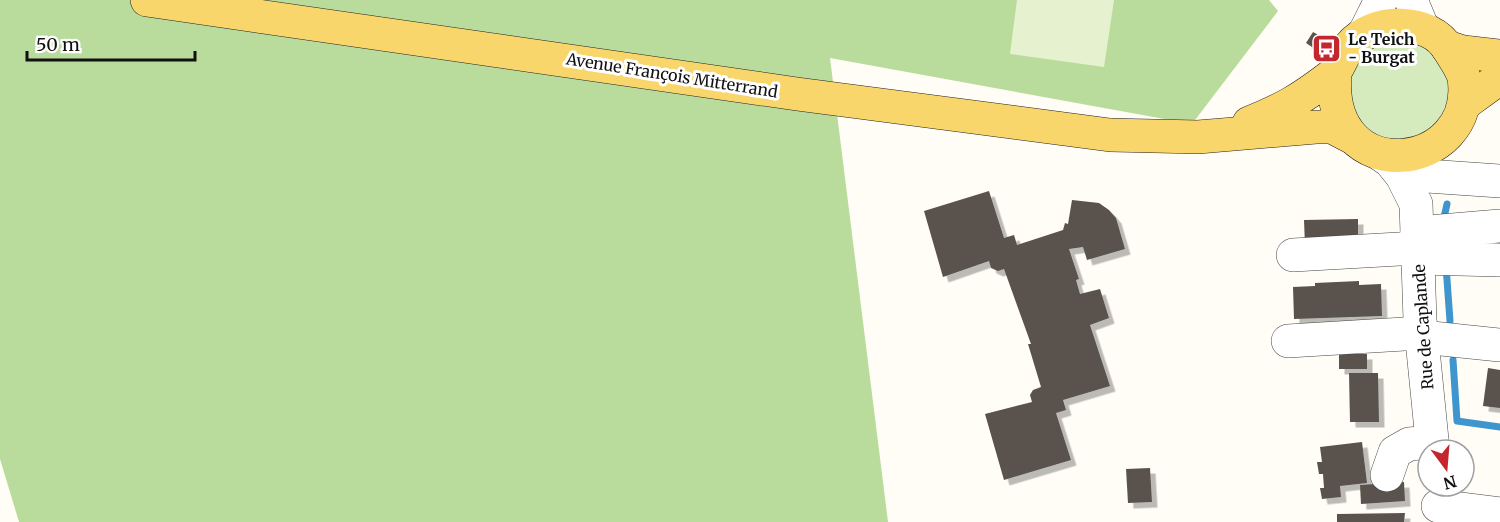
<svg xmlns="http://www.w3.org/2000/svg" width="1500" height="522" font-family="Merriweather,serif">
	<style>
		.green { fill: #d5ebbd }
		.forest { fill: #b9dc9c }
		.pitch { fill: #e6f2cf }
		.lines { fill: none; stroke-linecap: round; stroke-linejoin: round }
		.stream { stroke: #3f96cf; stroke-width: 7 }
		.building { fill: #5a524d; filter: url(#shadow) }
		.minor-casing { stroke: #444; stroke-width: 34 }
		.major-casing { stroke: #222; stroke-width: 34 }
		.minor { stroke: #fff; stroke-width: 33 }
		.major { stroke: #f9d66b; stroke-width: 33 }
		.labels { text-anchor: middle; stroke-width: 6; stroke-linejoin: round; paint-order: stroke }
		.poi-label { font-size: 16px; font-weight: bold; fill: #111; stroke: #fff; text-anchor: start }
		.street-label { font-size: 16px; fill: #111; stroke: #fff }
	</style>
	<defs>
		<filter id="shadow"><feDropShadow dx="5.5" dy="5.5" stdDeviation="0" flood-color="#0004"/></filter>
	</defs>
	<rect width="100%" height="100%" fill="#fffdf5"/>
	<circle class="green" cx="1399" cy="90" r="49"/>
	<polygon class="forest" points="0,0 1269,0 1278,11 1192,124 830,58 888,522 19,522 0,459"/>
	<polygon class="pitch" points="1017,0 1114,0 1104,67 1010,54"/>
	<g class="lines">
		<g class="stream">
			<polyline points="1443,222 1447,204"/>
			<polyline points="1446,266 1450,321"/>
			<polyline points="1453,360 1457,421 1500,427"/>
		</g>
	</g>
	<g class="building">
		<polygon points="1313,32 1322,37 1315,49 1306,43"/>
		<polygon points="989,191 1004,238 1014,235 1017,245 1063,230 1065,223 1068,224 1072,200 1099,203 1109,210 1116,218 1125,249 1087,260 1083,247 1069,249 1079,279 1076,280 1080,294 1100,289 1109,318 1090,325 1110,386 1063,400 1066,410 1056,413 1071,460 1004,480 985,414 1032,402 1030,395 1033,390 1041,387 1028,344 1031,344 1004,269 998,271 991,268 989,261 943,277 924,211"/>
		<polygon points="1358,219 1358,245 1305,246 1304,220"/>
		<polygon points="1359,281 1359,285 1381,284 1382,316 1294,319 1293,287 1315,286 1315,283"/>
		<rect x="1339" y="354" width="28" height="15"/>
		<polygon points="1488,368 1500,370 1500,408 1483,406"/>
		<polygon points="1349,373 1378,373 1379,422 1350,422"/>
		<polygon points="1362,442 1367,483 1340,486 1341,497 1322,499 1320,488 1324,488 1323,474 1319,474 1317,462 1322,462 1320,447"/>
		<polygon points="1150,468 1152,502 1128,503 1126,469"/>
		<polygon points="1404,482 1405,501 1361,504 1360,485"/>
		<polygon points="1405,513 1404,522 1337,522 1337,514"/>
	</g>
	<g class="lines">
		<defs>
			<g id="minor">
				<polyline points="1411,0 1423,29"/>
				<polyline points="1364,34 1381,0"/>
				<polyline points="1380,154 1390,161 1402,176 1416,204 1420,320 1433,450"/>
				<polyline points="1427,176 1500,181"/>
				<polyline points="1417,233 1500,226"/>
				<polyline points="1293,255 1417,248"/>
				<polyline points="1418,258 1500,260"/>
				<polyline points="1422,337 1500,345"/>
				<polyline points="1288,341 1421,333"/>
				<polyline points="1387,475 1395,452 1409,444 1432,442"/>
				<polyline points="1438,506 1500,514"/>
			</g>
			<g id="major">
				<polyline points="147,0 797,94 1110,135 1198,137 1316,127 1332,127 1353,138"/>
				<polyline points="1447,47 1463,52 1500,56"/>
				<polyline points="1464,104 1500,78"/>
				<path d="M1249,123C1284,109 1301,99 1331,76C1340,69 1342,54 1350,46C1373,18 1430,17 1449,50C1454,58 1462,69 1464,78C1478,172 1325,192 1335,73"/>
			</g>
		</defs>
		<use href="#minor" class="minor-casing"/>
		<use href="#major" class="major-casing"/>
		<use href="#minor" class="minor"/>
		<use href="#major" class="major"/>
	</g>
	<defs>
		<symbol id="bus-square" viewBox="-11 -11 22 22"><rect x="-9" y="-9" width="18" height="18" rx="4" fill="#c4262e" stroke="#fff"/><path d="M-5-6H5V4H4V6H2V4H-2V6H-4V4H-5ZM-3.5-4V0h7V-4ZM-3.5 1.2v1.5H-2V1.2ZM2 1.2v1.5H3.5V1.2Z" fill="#fff"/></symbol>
	</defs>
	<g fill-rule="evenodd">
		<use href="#bus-square" x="1310" y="32" width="33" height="33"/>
	</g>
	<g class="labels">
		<g class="poi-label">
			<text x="1348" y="45">Le Teich<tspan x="1348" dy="18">- Burgat</tspan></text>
		</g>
		<g class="street-label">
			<text transform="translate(672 75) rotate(9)" y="6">Avenue François Mitterrand</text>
			<text transform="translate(1423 327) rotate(-94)" y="6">Rue de Caplande</text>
		</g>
	</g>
	<g transform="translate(1446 468) rotate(164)"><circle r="28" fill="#ffffff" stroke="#a0a0a0" stroke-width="1.5"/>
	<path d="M0-4.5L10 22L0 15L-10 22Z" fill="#c4262e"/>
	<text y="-9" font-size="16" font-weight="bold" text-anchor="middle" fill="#111111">N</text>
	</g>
	<path d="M27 51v9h168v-9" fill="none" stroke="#111111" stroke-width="3"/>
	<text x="36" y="51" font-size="18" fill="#111111" stroke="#ffffff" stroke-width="4.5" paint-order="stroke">50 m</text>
</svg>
